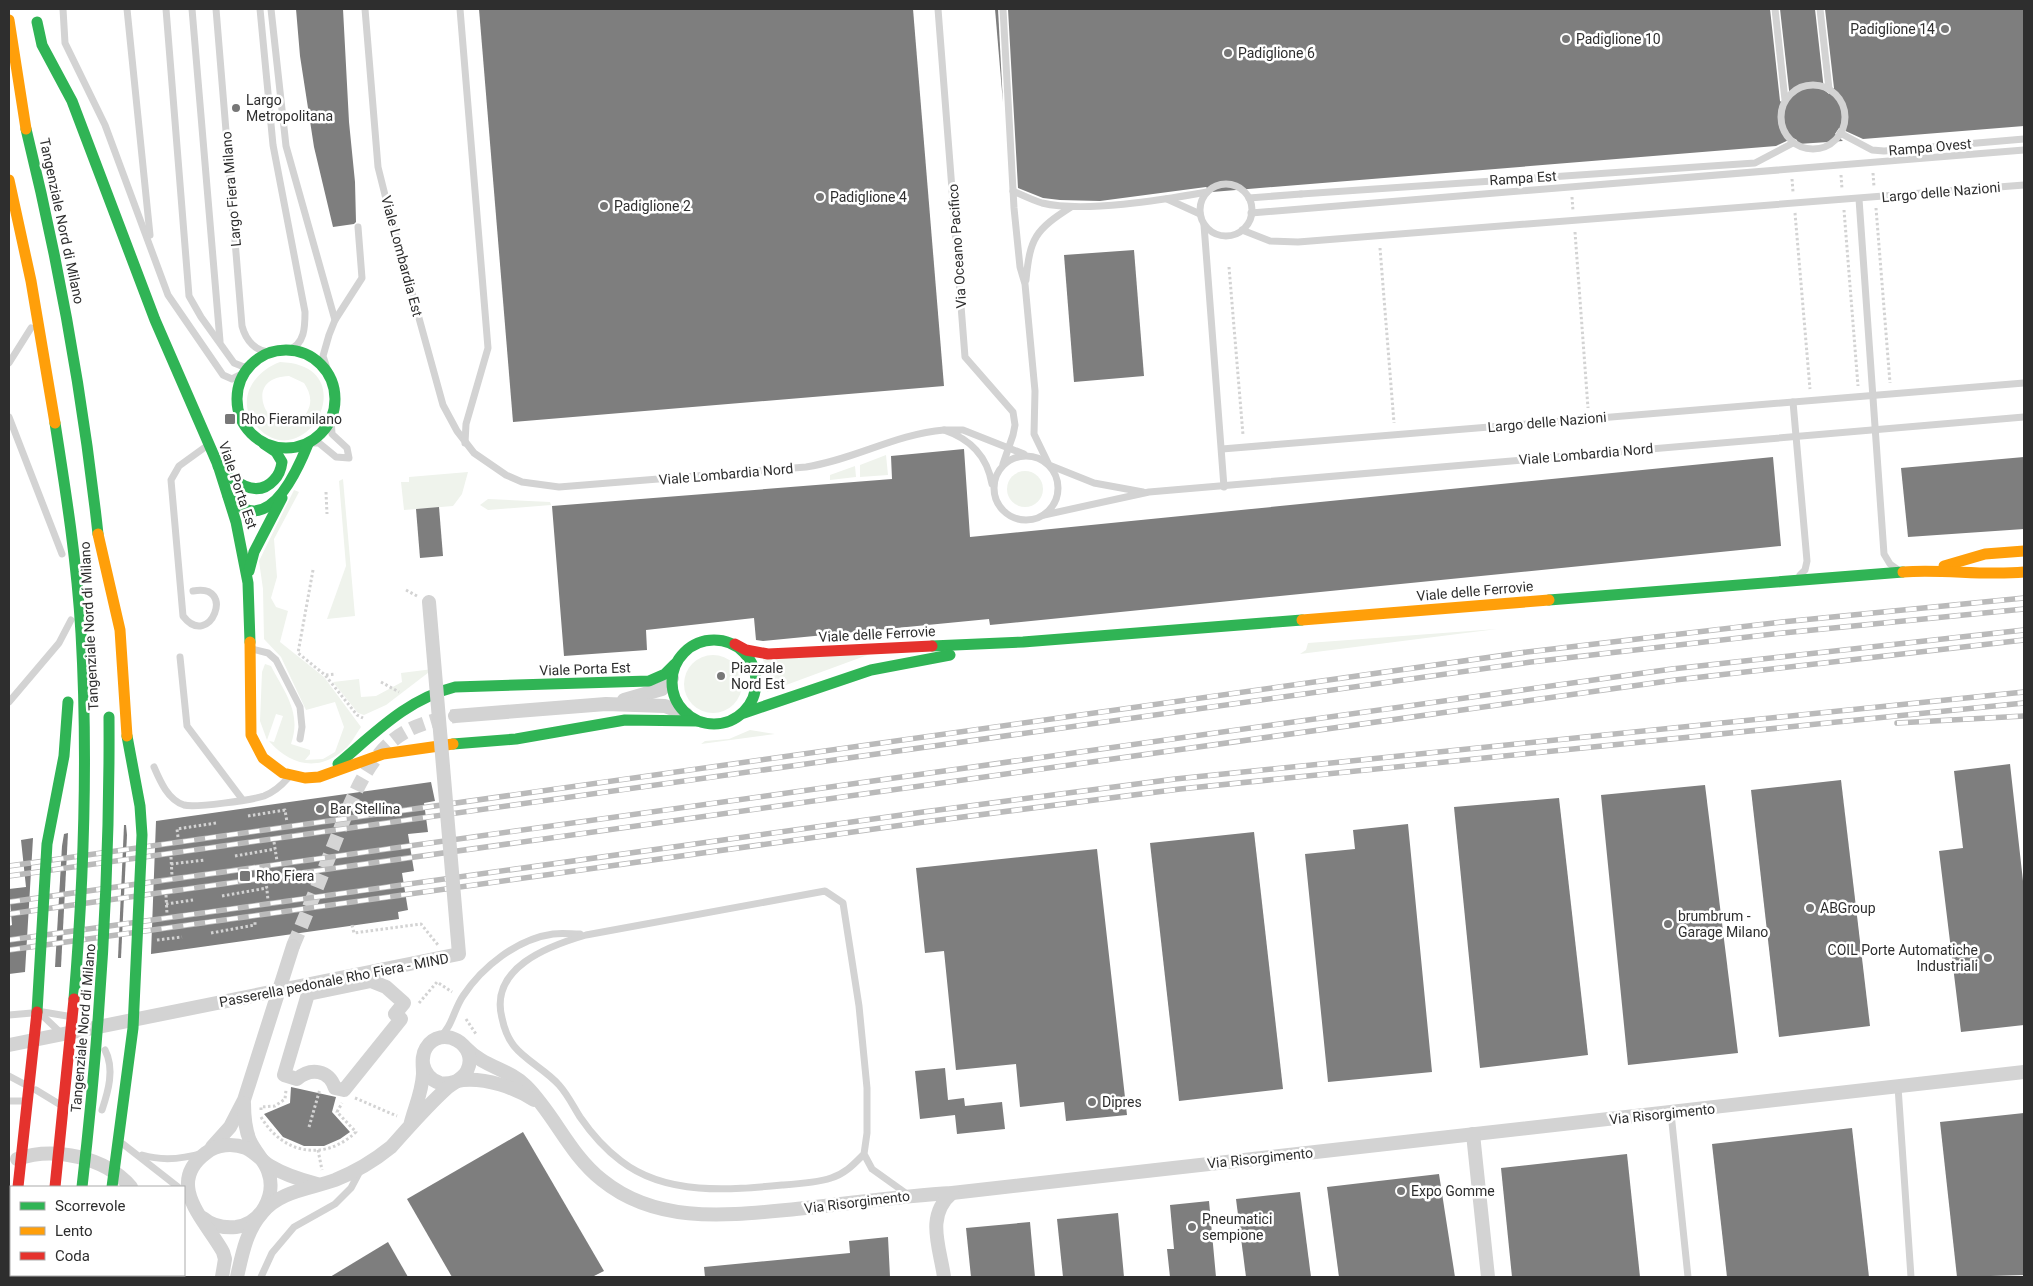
<svg xmlns="http://www.w3.org/2000/svg" width="2033" height="1286" font-family="Roboto,sans-serif">
	<style>
		.green { fill: #eff3ec; fill-rule: evenodd }
		.building { fill: #7e7e7e }
		.lines { fill: none; stroke-linecap: round; stroke-linejoin: round }
		.street-tunnel { stroke: #d5d5d5; stroke-width: 14; stroke-dasharray: 14 7; stroke-linecap: butt }
		.path { stroke: #d3d3d3; stroke-width: 3; stroke-dasharray: 2.5 2.5; stroke-linecap: butt }
		.lane { stroke: #d3d3d3; stroke-width: 7 }
		.street { stroke: #d3d3d3; stroke-width: 14 }
		.fast { stroke: #30b455; stroke-width: 11 }
		.slow { stroke: #ff9f0a; stroke-width: 11 }
		.jam { stroke: #e5322d; stroke-width: 11 }
		.rail-casing { stroke: #bababa; stroke-width: 5.5 }
		.rail { stroke: #fff; stroke-width: 4; stroke-dasharray: 11; stroke-linecap: butt }
		.lane-bridge { stroke: #d3d3d3; stroke-width: 7 }
		.street-bridge { stroke: #d3d3d3; stroke-width: 14 }
		.fast-bridge { stroke: #30b455; stroke-width: 11 }
		.slow-bridge { stroke: #ff9f0a; stroke-width: 11 }
		.jam-bridge { stroke: #e5322d; stroke-width: 11 }
		.poi-dot { fill: #777; stroke: #fff; stroke-width: 2 }
		.labels { text-anchor: middle; stroke-width: 5; stroke-linejoin: round; paint-order: stroke }
		.poi-label { font-size: 14px; fill: #2e2e2e; stroke: #fff; text-anchor: start }
		.street-label { font-size: 14px; fill: #2e2e2e; stroke: #fff }
	</style>
	<rect width="100%" height="100%" fill="#fff"/>
	<g class="green">
		<path d="M280,362C366,365 307,477 258,428C234,403 252,372 280,362ZM289,376L304,383C310,392 313,402 307,412C282,457 231,378 289,376Z"/>
		<polygon points="886,455 888,475 860,477 860,465"/>
		<polygon points="855,466 856,477 830,480 830,475"/>
		<circle cx="1025" cy="489" r="18"/>
		<polygon points="468,472 462,494 453,506 404,510 401,482 409,482 409,477"/>
		<polygon points="343,479 355,616 327,619 346,566 339,481"/>
		<path d="M294,490L299,492L274,539L277,577L271,598L276,607L288,611L280,642L324,677L361,727C356,734 351,744 345,749C318,773 290,765 269,741L274,742L283,716L276,714L267,740L260,721L262,672L265,664L271,666C285,693 302,713 291,744L310,750V754L305,760L323,759L335,752L344,727L335,702L306,710L281,657L264,639L263,589L259,561Z"/>
		<polygon points="488,499 550,502 551,505 488,510 480,505"/>
		<polygon points="1497,629 1300,654 1306,650 1308,643"/>
		<polygon points="873,653 767,692 768,679 763,659"/>
		<circle cx="713" cy="684" r="29"/>
		<polygon points="433,669 386,705 364,715 358,713 333,682 359,679 361,697 376,696 402,682 401,673"/>
		<polygon points="750,730 775,734 701,744 705,741 729,739"/>
	</g>
	<g class="building">
		<polygon points="296,9 343,9 349,122 355,182 356,222 354,224 333,227 314,147 300,56"/>
		<polygon points="479,9 913,9 944,386 513,422"/>
		<polygon points="995,9 998,9 1003,103"/>
		<polygon points="1008,9 1770,9 1780,101 1785,105 1790,99 1780,9 1815,9 1824,90 1829,94 1834,88 1825,9 2024,9 2024,126 1863,139 1839,128 1835,134 1843,141 1798,144 1797,140 1793,138 1776,146 1212,192 1206,187 1100,201 1060,200 1043,198 1018,188"/>
		<polygon points="1134,250 1144,376 1074,382 1064,255"/>
		<polygon points="964,449 970,537 1773,457 1781,546 990,625 989,619 763,641 756,640 754,618 646,630 647,650 564,656 552,506 892,479 891,456"/>
		<polygon points="2024,457 2024,529 1908,537 1901,468"/>
		<polygon points="439,507 443,556 420,558 416,509"/>
		<polygon points="2010,764 2024,890 2024,1025 1961,1032 1939,851 1963,848 1954,771"/>
		<polygon points="1841,780 1870,1026 1779,1037 1751,790"/>
		<polygon points="431,782 435,801 424,803 428,832 408,834 414,871 402,873 408,910 398,912 399,919 151,954 156,821"/>
		<polygon points="1705,785 1738,1053 1628,1065 1601,795"/>
		<polygon points="1559,798 1588,1055 1480,1068 1454,807"/>
		<polygon points="1408,824 1432,1072 1328,1082 1305,854 1355,849 1353,830"/>
		<polygon points="124,825 126,825 127,835 121,958 118,958"/>
		<polygon points="1254,832 1283,1089 1179,1101 1150,843"/>
		<polygon points="68,833 61,967 55,967 62,846 64,834"/>
		<polygon points="33,838 25,972 9,974 9,926 12,925 9,889 26,887 21,840"/>
		<polygon points="1097,849 1127,1115 1066,1121 1064,1102 1020,1107 1016,1064 956,1070 944,951 925,953 916,868"/>
		<polygon points="945,1068 948,1100 964,1098 965,1106 1002,1102 1005,1129 957,1134 955,1115 920,1119 915,1071"/>
		<polygon points="291,1087 336,1097 332,1112 350,1132 340,1139 324,1146 304,1146 283,1137 264,1114 290,1103"/>
		<polygon points="2024,1113 2024,1275 1957,1277 1940,1122"/>
		<polygon points="1852,1128 1869,1277 1727,1277 1712,1144"/>
		<polygon points="523,1132 604,1271 592,1277 452,1277 407,1199"/>
		<polygon points="1627,1154 1640,1277 1512,1277 1501,1168"/>
		<polygon points="1439,1174 1455,1277 1339,1277 1327,1187"/>
		<polygon points="1300,1192 1311,1277 1246,1277 1236,1199"/>
		<polygon points="1209,1201 1216,1277 1170,1277 1167,1249 1174,1249 1170,1205"/>
		<polygon points="1118,1213 1124,1277 1063,1277 1057,1219"/>
		<polygon points="1030,1222 1035,1277 971,1277 966,1228"/>
		<polygon points="888,1237 890,1277 705,1277 704,1267 850,1253 849,1241"/>
		<polygon points="388,1242 408,1277 330,1277"/>
	</g>
	<g class="lines">
		<path class="street-tunnel" d="M293,946C307,913 320,880 333,847C348,810 361,768 392,741C410,726 432,720 455,716"/>
		<g class="path">
			<polyline points="1873,173 1874,187"/>
			<polyline points="1841,175 1842,189"/>
			<polyline points="1792,179 1793,192"/>
			<polyline points="1572,197 1573,211"/>
			<polyline points="1876,208 1890,383"/>
			<polyline points="1844,210 1858,386"/>
			<polyline points="1795,213 1810,389"/>
			<polyline points="1575,232 1588,408"/>
			<polyline points="1380,248 1394,423"/>
			<polyline points="1229,267 1243,435"/>
			<polyline points="326,492 327,514"/>
			<polyline points="313,570 298,653 325,675 357,715 363,718"/>
			<polyline points="406,590 417,596"/>
			<polyline points="326,675 336,674"/>
			<polyline points="381,682 399,692"/>
			<polyline points="248,816 285,810 287,822"/>
			<polyline points="178,837 177,829 216,823"/>
			<polyline points="274,842 277,861"/>
			<polyline points="235,856 275,849"/>
			<polyline points="171,857 172,876"/>
			<polyline points="171,864 205,860"/>
			<polyline points="266,881 268,900"/>
			<polyline points="166,895 167,914"/>
			<polyline points="222,896 267,888"/>
			<polyline points="166,904 193,900"/>
			<polyline points="352,925 354,933 421,924 438,945"/>
			<polyline points="211,933 255,925 255,920"/>
			<polyline points="157,940 182,937"/>
			<polyline points="419,1003 437,982 452,992"/>
			<polyline points="466,1019 476,1034"/>
			<polyline points="355,1098 397,1116"/>
			<polyline points="261,1110 261,1107 275,1106 285,1099 286,1090"/>
			<path d="M261,1117C283,1154 324,1162 356,1132L337,1112L342,1103"/>
			<polyline points="309,1127 320,1089"/>
			<polyline points="318,1150 322,1170"/>
		</g>
		<g class="lane">
			<polyline points="63,9 65,43 105,125 168,295 223,375 232,379 244,373"/>
			<polyline points="127,9 150,235"/>
			<polyline points="166,9 189,296 201,317 234,363 244,367 251,364"/>
			<polyline points="192,9 220,341"/>
			<path d="M216,9L242,326C246,341 256,352 271,352"/>
			<path d="M260,9L273,145L305,312C305,326 305,345 288,350"/>
			<polyline points="271,9 286,146 335,320"/>
			<path d="M365,9L378,167L385,195L443,405L457,431L474,453L506,475L522,482L559,487L806,467C853,460 896,434 944,430"/>
			<polyline points="460,9 488,348 466,424 465,443"/>
			<polyline points="938,9 965,357 1013,412 1015,425 1013,435 1003,464"/>
			<polyline points="1003,9 1014,208 1020,267 1025,284 1035,391 1034,434 1049,465 1094,483 1143,492"/>
			<polyline points="1775,9 1785,100"/>
			<polyline points="1820,9 1829,89"/>
			<circle cx="1813" cy="117" r="32"/>
			<polyline points="1840,133 1872,150 1884,151 2024,139"/>
			<circle cx="1226" cy="210" r="26"/>
			<path d="M1013,191C1022,195 1032,200 1042,203C1084,213 1162,200 1207,192"/>
			<polyline points="1249,198 1301,194"/>
			<polyline points="1167,199 1200,214"/>
			<polyline points="1859,199 1884,554 1890,564 1897,569"/>
			<polyline points="1251,213 2024,150"/>
			<polyline points="1204,225 1224,487"/>
			<polyline points="1242,230 1270,241 1298,242 2024,185"/>
			<path d="M1026,280C1030,238 1035,230 1071,207"/>
			<polyline points="9,363 31,328"/>
			<polyline points="329,374 323,356 329,335 335,320 362,278 358,227"/>
			<polyline points="1793,402 1807,561 1805,570 1800,575"/>
			<polyline points="9,417 62,554"/>
			<polyline points="311,443 319,443 336,457 349,458 347,448 332,434 331,418"/>
			<polyline points="1222,449 2024,383"/>
			<circle cx="1026" cy="488" r="32"/>
			<path d="M992,484C987,455 970,439 944,430H963L1024,454"/>
			<polyline points="1044,515 1149,492 2024,417"/>
			<path d="M193,591C237,582 210,651 183,616L171,480L179,466L208,445"/>
			<polyline points="252,649 268,653 276,660 300,707 302,727 300,739"/>
			<polyline points="180,657 187,726 242,799"/>
			<polyline points="9,702 59,643 71,620"/>
			<path d="M154,767C160,781 168,800 184,805C195,808 252,800 264,796C274,792 281,786 288,778"/>
			<polyline points="43,1012 67,1016"/>
			<polyline points="9,1015 32,1013"/>
			<polyline points="44,1017 63,1035"/>
			<path d="M440,1037C452,1027 454,1009 463,996C482,967 517,939 553,934C562,933 571,934 580,934"/>
			<polyline points="9,1076 26,1085"/>
			<polyline points="1898,1087 1911,1277"/>
			<polyline points="36,1090 59,1104"/>
			<polyline points="9,1101 23,1101"/>
			<path d="M102,1110C108,1092 115,1069 105,1050"/>
			<polyline points="1671,1113 1688,1277"/>
			<polyline points="123,1144 178,1187"/>
			<path d="M864,1154C854,1164 845,1174 831,1178C816,1183 798,1184 782,1185C730,1190 666,1196 621,1161C605,1149 591,1133 580,1117C573,1106 568,1095 559,1085C546,1070 526,1061 514,1046C507,1037 504,1028 502,1018C489,968 548,946 586,935L825,891L843,903L859,1006L867,1088V1133L864,1154L872,1169L907,1194"/>
			<path d="M142,1155C162,1161 183,1159 203,1153"/>
			<polyline points="261,1277 272,1253 294,1227 335,1204 351,1188 360,1171"/>
		</g>
		<g class="street">
			<polyline points="624,700 662,689 672,678"/>
			<polyline points="455,716 606,704 665,706 686,714"/>
			<path d="M371,981L386,987L404,1003L395,1014L401,1019L344,1090L335,1088C329,1070 311,1067 297,1079L284,1075L308,994Z"/>
			<path d="M466,1048C484,1067 509,1069 526,1086C555,1115 569,1154 602,1180C655,1223 722,1216 786,1210C841,1205 896,1196 952,1193L2024,1072"/>
			<path d="M423,1064C425,1073 430,1080 440,1083C448,1085 455,1081 463,1080C486,1078 514,1087 534,1100"/>
			<polyline points="1473,1134 1488,1277"/>
			<polyline points="212,1147 230,1127 244,1100 293,946"/>
			<path d="M17,1159C54,1146 105,1157 131,1187"/>
			<path d="M203,1218C212,1226 224,1228 236,1227C261,1224 277,1195 268,1171C264,1160 255,1152 250,1141C245,1129 244,1117 244,1103"/>
			<polyline points="148,1277 148,1275"/>
			<path d="M222,1277L225,1259L223,1252C206,1221 164,1184 206,1153C217,1144 233,1143 246,1148C255,1152 262,1161 270,1166C285,1175 301,1180 317,1184"/>
			<path d="M237,1277C242,1255 246,1231 262,1213C279,1191 310,1189 335,1180C355,1172 375,1160 391,1147C409,1127 427,1106 447,1088C454,1082 463,1079 467,1071C480,1045 441,1023 426,1048C421,1056 423,1065 423,1074C422,1093 414,1109 410,1126"/>
			<path d="M944,1277C940,1247 925,1216 952,1193"/>
		</g>
		<g class="fast">
			<polyline points="37,22 42,45 72,101 155,320 218,465 236,522 248,583 250,642"/>
			<path d="M26,129C59,263 83,397 98,534"/>
			<circle cx="286" cy="399" r="49"/>
			<path d="M218,466C233,481 256,500 274,480C279,475 281,470 282,462L276,452L264,444"/>
			<path d="M228,496C236,503 243,511 254,511C280,510 300,464 308,444"/>
			<polyline points="249,571 254,552 282,498"/>
			<polyline points="1549,600 1903,572"/>
			<circle cx="714" cy="682" r="42"/>
			<polyline points="932,646 1023,642 1302,620"/>
			<polyline points="744,713 871,670 950,655"/>
			<polyline points="453,744 516,739 625,720 697,721"/>
			<path d="M338,764C375,733 407,699 455,687L649,681L665,674L675,664"/>
			<polyline points="99,1275 99,1277"/>
		</g>
		<g class="slow">
			<polyline points="1944,566 1985,554 2024,551"/>
			<path d="M1903,572C1944,569 1984,576 2024,572"/>
			<polyline points="1302,620 1549,600"/>
			<polyline points="250,642 251,735 263,758 283,773 305,778 319,777 383,754 453,744"/>
			<polyline points="9,1256 11,1240"/>
			<polyline points="42,1275 42,1277"/>
			<polyline points="70,1275 70,1277"/>
		</g>
		<polyline class="jam" points="735,644 746,650 768,654 932,646"/>
		<defs>
			<g id="rail">
				<polyline points="1897,723 2024,716"/>
				<polyline points="9,866 1527,652 1782,622 2024,598"/>
				<polyline points="9,876 1531,662 1783,633 2024,609"/>
				<polyline points="9,902 1672,669 2024,630"/>
				<polyline points="9,914 1675,680 2024,640"/>
				<polyline points="9,940 923,812 1175,779 2024,692"/>
				<polyline points="9,950 924,822 1180,789 2024,703"/>
			</g>
		</defs>
		<use href="#rail" class="rail-casing"/>
		<use href="#rail" class="rail"/>
		<polyline class="lane-bridge" points="1301,194 1755,163 1793,143"/>
		<polyline class="street-bridge" points="9,1045 459,954 429,602"/>
		<g class="fast-bridge">
			<path d="M55,423C66,493 77,563 81,633C88,755 84,878 74,999"/>
			<polyline points="37,1012 47,844 64,756 68,702"/>
			<path d="M82,1187C100,1031 110,875 109,717"/>
			<polyline points="112,1187 133,1028 142,835 140,806 127,736"/>
		</g>
		<g class="slow-bridge">
			<polyline points="9,20 26,129"/>
			<polyline points="9,180 31,281 55,423"/>
			<polyline points="98,534 120,630 127,736"/>
		</g>
		<g class="jam-bridge">
			<polyline points="18,1187 37,1012"/>
			<polyline points="55,1187 74,999"/>
		</g>
	</g>
	<g class="poi-dot">
		<circle cx="1945" cy="29" r="5"/>
		<circle cx="1566" cy="39" r="5"/>
		<circle cx="1228" cy="53" r="5"/>
		<circle cx="236" cy="108" r="5"/>
		<circle cx="820" cy="197" r="5"/>
		<circle cx="604" cy="206" r="5"/>
		<rect x="224" y="413" width="12" height="12" rx="2.5"/>
		<circle cx="721" cy="676" r="5"/>
		<circle cx="320" cy="809" r="5"/>
		<rect x="239" y="870" width="12" height="12" rx="2.5"/>
		<circle cx="1810" cy="908" r="5"/>
		<circle cx="1668" cy="924" r="5"/>
		<circle cx="1988" cy="958" r="5"/>
		<circle cx="1092" cy="1102" r="5"/>
		<circle cx="1401" cy="1191" r="5"/>
		<circle cx="1192" cy="1227" r="5"/>
	</g>
	<g class="labels">
		<g class="poi-label">
			<text x="1935" y="34" text-anchor="end">Padiglione 14</text>
			<text x="1576" y="44">Padiglione 10</text>
			<text x="1238" y="58">Padiglione 6</text>
			<text x="246" y="105">Largo<tspan x="246" dy="16">Metropolitana</tspan></text>
			<text x="830" y="202">Padiglione 4</text>
			<text x="614" y="211">Padiglione 2</text>
			<text x="241" y="424">Rho Fieramilano</text>
			<text x="731" y="673">Piazzale<tspan x="731" dy="16">Nord Est</tspan></text>
			<text x="330" y="814">Bar Stellina</text>
			<text x="256" y="881">Rho Fiera</text>
			<text x="1820" y="913">ABGroup</text>
			<text x="1678" y="921">brumbrum -<tspan x="1678" dy="16">Garage Milano</tspan></text>
			<text x="1978" y="955" text-anchor="end">COIL Porte Automatiche<tspan x="1978" dy="16">Industriali</tspan></text>
			<text x="1102" y="1107">Dipres</text>
			<text x="1411" y="1196">Expo Gomme</text>
			<text x="1202" y="1224">Pneumatici<tspan x="1202" dy="16">sempione</tspan></text>
		</g>
		<g class="street-label">
			<text transform="translate(1930 147) rotate(-5)" y="5">Rampa Ovest</text>
			<text transform="translate(1523 178) rotate(-4)" y="5">Rampa Est</text>
			<text transform="translate(231 189) rotate(-95)" y="5">Largo Fiera Milano</text>
			<text transform="translate(1941 192) rotate(-5)" y="5">Largo delle Nazioni</text>
			<text transform="translate(62 221) rotate(78)" y="5">Tangenziale Nord di Milano</text>
			<text transform="translate(957 246) rotate(-94)" y="5">Via Oceano Pacifico</text>
			<text transform="translate(402 256) rotate(75)" y="5">Viale Lombardia Est</text>
			<text transform="translate(1547 422) rotate(-5)" y="5">Largo delle Nazioni</text>
			<text transform="translate(1586 454) rotate(-5)" y="5">Viale Lombardia Nord</text>
			<text transform="translate(726 474) rotate(-5)" y="5">Viale Lombardia Nord</text>
			<text transform="translate(238 485) rotate(71)" y="5">Viale Porta Est</text>
			<text transform="translate(1475 591) rotate(-5)" y="5">Viale delle Ferrovie</text>
			<text transform="translate(89 626) rotate(-93)" y="5">Tangenziale Nord di Milano</text>
			<text transform="translate(877 634) rotate(-3)" y="5">Viale delle Ferrovie</text>
			<text transform="translate(585 669) rotate(-2)" y="5">Viale Porta Est</text>
			<text transform="translate(334 980) rotate(-11)" y="5">Passerella pedonale Rho Fiera - MIND</text>
			<text transform="translate(83 1028) rotate(-85)" y="5">Tangenziale Nord di Milano</text>
			<text transform="translate(1662 1114) rotate(-6)" y="5">Via Risorgimento</text>
			<text transform="translate(1260 1158) rotate(-6)" y="5">Via Risorgimento</text>
			<text transform="translate(857 1202) rotate(-7)" y="5">Via Risorgimento</text>
		</g>
	</g>
	<rect width="2033" height="1286" fill="none" stroke="#2e2e2e" stroke-width="20"/>
	<rect x="10" y="1186" width="175" height="90" fill="#ffffff" stroke="#ababab"/>
	<rect x="20" y="1202" width="25" height="8" fill="#30b455" stroke="#ababab"/>
	<text x="55" y="1211" font-size="15" fill="#2e2e2e">Scorrevole</text>
	<rect x="20" y="1227" width="25" height="8" fill="#ff9f0a" stroke="#ababab"/>
	<text x="55" y="1236" font-size="15" fill="#2e2e2e">Lento</text>
	<rect x="20" y="1252" width="25" height="8" fill="#e5322d" stroke="#ababab"/>
	<text x="55" y="1261" font-size="15" fill="#2e2e2e">Coda</text>
</svg>
